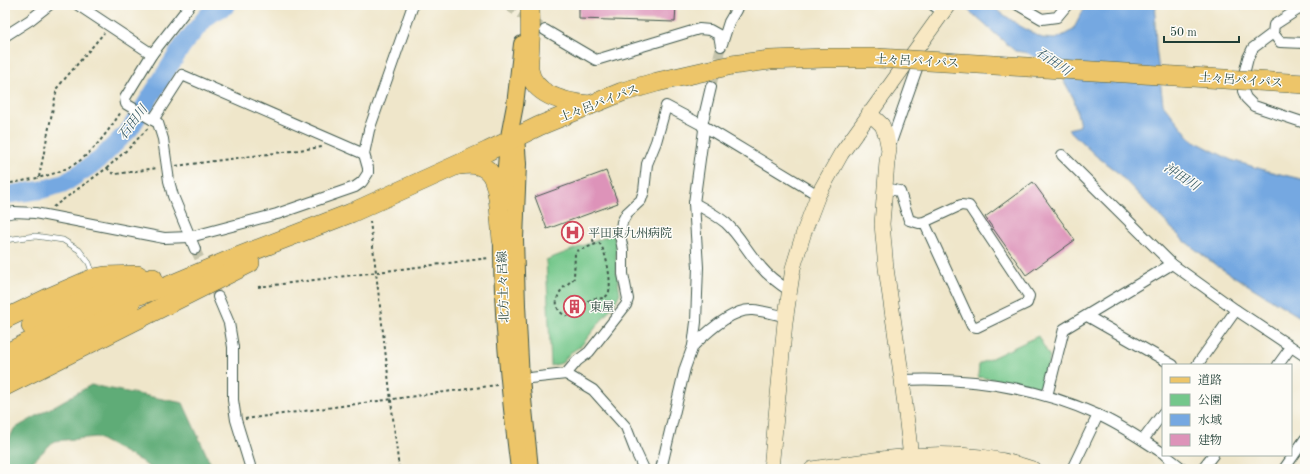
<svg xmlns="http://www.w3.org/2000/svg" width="1310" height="474" font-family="'Old Standard TT','Noto Serif JP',serif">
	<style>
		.green { fill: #74c78b; stroke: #4a8260 }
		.forest { fill: #5fac77; stroke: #3f7456 }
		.water { fill: #75a8e1; stroke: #4a728a }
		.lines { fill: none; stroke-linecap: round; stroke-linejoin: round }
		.river { stroke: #75a8e1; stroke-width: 18 }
		.building { fill: #dd93b9 }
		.street-tunnel { stroke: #c5c4ac; stroke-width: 10; stroke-dasharray: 10 5; stroke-linecap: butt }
		.lane-casing { stroke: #3e564a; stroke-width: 6 }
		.street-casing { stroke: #3e564a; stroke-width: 12 }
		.secondary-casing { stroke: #3e564a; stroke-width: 16 }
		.primary-casing { stroke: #3e564a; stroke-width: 18 }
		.highway-casing { stroke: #3e564a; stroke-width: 20 }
		.path { stroke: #3e564a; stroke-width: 2; stroke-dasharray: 3 3; stroke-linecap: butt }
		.lane { stroke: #fff; stroke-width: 5 }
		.street { stroke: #fff; stroke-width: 10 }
		.secondary { stroke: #f8e8c3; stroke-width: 15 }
		.primary { stroke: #edc569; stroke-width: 16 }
		.highway { stroke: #edc569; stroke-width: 19 }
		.highway-bridge-casing { stroke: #3e564a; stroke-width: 20; stroke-linecap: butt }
		.highway-bridge { stroke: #edc569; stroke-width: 19 }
		.labels { text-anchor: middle; stroke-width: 3; stroke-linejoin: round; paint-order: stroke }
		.street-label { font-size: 12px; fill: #1f3d34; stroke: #fdfcf7 }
		.poi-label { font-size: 12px; fill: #1f3d34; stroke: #fdfcf7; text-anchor: start }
		.water-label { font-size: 13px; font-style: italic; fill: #395d68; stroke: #fdfcf7 }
	</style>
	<rect width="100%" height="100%" fill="#fdfcf7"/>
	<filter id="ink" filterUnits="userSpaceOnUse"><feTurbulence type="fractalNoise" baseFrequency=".025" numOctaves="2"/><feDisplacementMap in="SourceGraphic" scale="8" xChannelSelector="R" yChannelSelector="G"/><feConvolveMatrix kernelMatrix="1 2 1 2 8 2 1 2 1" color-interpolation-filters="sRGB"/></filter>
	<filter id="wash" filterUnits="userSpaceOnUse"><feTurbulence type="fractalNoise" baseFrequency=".012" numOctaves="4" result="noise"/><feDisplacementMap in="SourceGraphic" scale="16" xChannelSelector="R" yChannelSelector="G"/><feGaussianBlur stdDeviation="0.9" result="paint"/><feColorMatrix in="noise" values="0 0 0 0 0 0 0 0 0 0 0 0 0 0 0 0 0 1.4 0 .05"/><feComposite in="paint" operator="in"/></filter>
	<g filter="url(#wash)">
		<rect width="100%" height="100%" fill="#efe6ca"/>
		<g class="green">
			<polygon points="613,234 616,244 616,268 620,293 615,303 581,346 570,353 562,363 551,366 546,260"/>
			<polygon points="1038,336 1050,357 1042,386 1038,388 1019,383 978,377 979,364"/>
		</g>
		<polygon class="forest" points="91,385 183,403 213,469 151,469 141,461 96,437 54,441 25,469 5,469 5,448 14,429"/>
		<polygon class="water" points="972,5 990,5 1020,26 1042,38 1056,39 1073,30 1086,5 1156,5 1155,23 1156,47 1163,104 1192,140 1231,160 1268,171 1305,180 1305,320 1217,266 1182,239 1117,172 1095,155 1068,129 1080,126 1074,99 1065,83 1058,54 1054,51 1035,54 1015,51 968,10"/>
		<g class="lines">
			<g class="river">
				<polyline points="1023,39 1073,73"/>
				<polyline points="5,195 41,190 65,183 99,160 130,129 183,45 207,16 227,5"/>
			</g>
		</g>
		<g id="blocks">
			<g class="building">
				<polygon points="579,5 676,5 675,22 579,19"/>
				<polygon points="606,171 618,203 547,229 535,197"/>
				<polygon points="1033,182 1075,240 1026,275 985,217"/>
			</g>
		</g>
	</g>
	<g filter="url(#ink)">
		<use href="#blocks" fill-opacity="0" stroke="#3e564a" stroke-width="1"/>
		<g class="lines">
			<g class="street-tunnel">
				<polyline points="507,5 545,30"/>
				<polyline points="711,87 721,46"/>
				<polyline points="195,249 218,297"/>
			</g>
			<defs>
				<polyline id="lane" points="5,240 35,236 63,240 79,250 89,263 93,275"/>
				<g id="street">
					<polyline points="78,5 152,54"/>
					<polyline points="190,5 152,54 125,98 126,104 158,123 163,139 169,181 173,196 195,249"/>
					<polyline points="933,5 943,12"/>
					<polyline points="1018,5 1042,19 1057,17 1067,5"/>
					<polyline points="1305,5 1274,25 1273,33 1253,48 1248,58 1245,70 1243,91 1246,98 1254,106 1305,123"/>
					<polyline points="545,30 596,60 699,29 710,30 719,35 721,46"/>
					<polyline points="1273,33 1280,42 1305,43"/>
					<polyline points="5,36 30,20 49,5"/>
					<polyline points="722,44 729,22 736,10 738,5"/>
					<polyline points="153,120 182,75 364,154"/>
					<polyline points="889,148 921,57"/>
					<polyline points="1062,155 1172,264 1236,310 1305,356"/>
					<polyline points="885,188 899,191 900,192 909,220 919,223 924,222 972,326 977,327 1027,303 1029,296 969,206 961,205 924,222"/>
					<path d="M694,203C705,209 716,215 726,223C740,236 748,253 761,267C769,277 779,284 790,291"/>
					<polyline points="5,214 14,212 35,213 164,238 190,237 277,214 355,187 362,182 368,173 368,168 364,154 369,130 413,5"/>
					<polyline points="218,297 229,323 233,347 233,400 236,420 251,469"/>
					<polyline points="1087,316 1173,365"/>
					<path d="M693,346C706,333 733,308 753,310C764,311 775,314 786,317"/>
					<polyline points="1197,365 1236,310"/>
					<polyline points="1278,365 1291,347"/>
					<polyline points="566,374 593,390 626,427 635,450 644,469"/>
					<path d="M902,380C969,377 1036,387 1098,415C1121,425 1142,440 1163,453"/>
					<polyline points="516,381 521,379 566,374 577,361 589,352 626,305 628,299 623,274 623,250 620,235 622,222 627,213 641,200 644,191 647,164 656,142 666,106 702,125 818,195"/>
					<polyline points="1047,396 1064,329 1172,264"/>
					<polyline points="1143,440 1163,413"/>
					<polyline points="1165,455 1183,469"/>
					<polyline points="661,469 685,368 693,346 696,322 698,267 694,203 704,130 702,125 711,87"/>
					<polyline points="1072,469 1098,415"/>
					<polyline points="1202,469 1213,455"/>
					<polyline points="1284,469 1305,439"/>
				</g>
				<g id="secondary">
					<polyline points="869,113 882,125 886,135 889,150 887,162 882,224 886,268 902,380 912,466"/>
					<polyline points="771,469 785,322 793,268 804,232 818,195 841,154 948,5"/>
					<path d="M812,469C890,458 956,443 1033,469"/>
					<path d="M888,469C920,465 951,465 983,469"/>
				</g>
				<g id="primary">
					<polyline points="516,136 518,164 515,239 517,305 521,379 530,469"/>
					<polyline points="503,203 508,142 515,105 522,44"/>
					<path d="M502,229C501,309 509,389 519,469"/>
				</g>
				<g id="highway">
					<path d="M530,5C530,17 531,30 530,42C530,52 528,61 529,70C534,97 568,103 590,105"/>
					<polyline points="1257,81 1305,84"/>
					<path d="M460,165C492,160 496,179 499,206C500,217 501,228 502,240"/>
					<polyline points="5,319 50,297 94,278 105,276 138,275"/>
					<polyline points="31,326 105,291 153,278"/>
					<polyline points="5,354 88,312 102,307 168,286 232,259 351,213 488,151 539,126 622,92 657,82 732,65 770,60 824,58 878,58"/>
					<polyline points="5,368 96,325 130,307"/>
					<polyline points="5,386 250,263"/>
				</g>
			</defs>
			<use href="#lane" class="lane-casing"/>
			<use href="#street" class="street-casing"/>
			<use href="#secondary" class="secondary-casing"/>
			<use href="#primary" class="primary-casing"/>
			<use href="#highway" class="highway-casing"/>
			<g class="path">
				<polyline points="176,166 322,147"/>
				<polyline points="107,168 112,173 116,174 157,168"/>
				<polyline points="39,177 57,88 104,33"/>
				<path d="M5,184C27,180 51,177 71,166C90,157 109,130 121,112"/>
				<polyline points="53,207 107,168 130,147 148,128"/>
				<polyline points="370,221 399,469"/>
				<polyline points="593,239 594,245"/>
				<path d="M599,243C606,249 613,286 608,294C604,301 597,297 592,299C586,302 581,311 577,316C562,319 552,308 559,294C562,287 570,283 574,278L575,253L577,251Z"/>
				<polyline points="258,287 489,258"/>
				<polyline points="581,300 588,301"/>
				<polyline points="245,419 497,385"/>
			</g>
			<use href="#lane" class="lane"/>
			<use href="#street" class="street"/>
			<use href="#secondary" class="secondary"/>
			<use href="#primary" class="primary"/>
			<use href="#highway" class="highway"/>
			<defs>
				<polyline id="highway-bridge" points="878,58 1257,81"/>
			</defs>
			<use href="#highway-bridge" class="highway-bridge-casing"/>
			<use href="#highway-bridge" class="highway-bridge"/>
		</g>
	</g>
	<defs>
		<symbol id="hospital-ring" viewBox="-11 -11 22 22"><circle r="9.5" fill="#fdfcf7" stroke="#d1495b" stroke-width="1.5"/><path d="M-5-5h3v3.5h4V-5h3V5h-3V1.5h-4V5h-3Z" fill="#d1495b"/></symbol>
		<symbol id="building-ring" viewBox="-11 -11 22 22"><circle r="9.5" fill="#fdfcf7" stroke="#d1495b" stroke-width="1.5"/><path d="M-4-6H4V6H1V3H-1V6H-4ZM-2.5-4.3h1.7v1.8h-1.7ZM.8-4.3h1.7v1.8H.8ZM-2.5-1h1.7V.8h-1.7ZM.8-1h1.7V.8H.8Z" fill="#d1495b"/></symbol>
	</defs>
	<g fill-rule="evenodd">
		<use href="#hospital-ring" x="560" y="220" width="25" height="25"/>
		<use href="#building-ring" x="562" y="294" width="25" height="25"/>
	</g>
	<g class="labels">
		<g class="street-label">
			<text transform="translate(917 61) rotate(3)" y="4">土々呂バイパス</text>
			<text transform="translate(1241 80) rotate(4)" y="4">土々呂バイパス</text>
			<text transform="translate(599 103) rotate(-21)" y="4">土々呂バイパス</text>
			<text transform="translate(503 287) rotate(-92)" y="4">北方土々呂線</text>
		</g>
		<g class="poi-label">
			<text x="588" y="237">平田東九州病院</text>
			<text x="590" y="311">東屋</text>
		</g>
		<g class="water-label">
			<text transform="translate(1054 61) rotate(34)" y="5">石田川</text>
			<text transform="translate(132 122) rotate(-53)" y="5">石田川</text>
			<text transform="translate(1182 176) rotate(33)" y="5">沖田川</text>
		</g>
	</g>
	<rect width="1310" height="474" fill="none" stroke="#fdfcf7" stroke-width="20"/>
	<rect x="1162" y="364" width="130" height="92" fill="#fdfcf7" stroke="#a4b0a9"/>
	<rect x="1170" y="377" width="20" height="6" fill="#edc569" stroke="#a4b0a9"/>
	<text x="1198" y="384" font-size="12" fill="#1f3d34">道路</text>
	<rect x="1170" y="394" width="20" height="12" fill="#74c78b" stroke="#a4b0a9"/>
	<text x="1198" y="404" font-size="12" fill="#1f3d34">公園</text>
	<rect x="1170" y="414" width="20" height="12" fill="#75a8e1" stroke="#a4b0a9"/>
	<text x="1198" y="424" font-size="12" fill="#1f3d34">水域</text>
	<rect x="1170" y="434" width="20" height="12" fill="#dd93b9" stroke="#a4b0a9"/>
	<text x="1198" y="444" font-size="12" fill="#1f3d34">建物</text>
	<path d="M1164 36v6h75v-6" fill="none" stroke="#1f3d34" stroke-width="2"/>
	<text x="1170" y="36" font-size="12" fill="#1f3d34" stroke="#fdfcf7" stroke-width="3" paint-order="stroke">50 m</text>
</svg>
